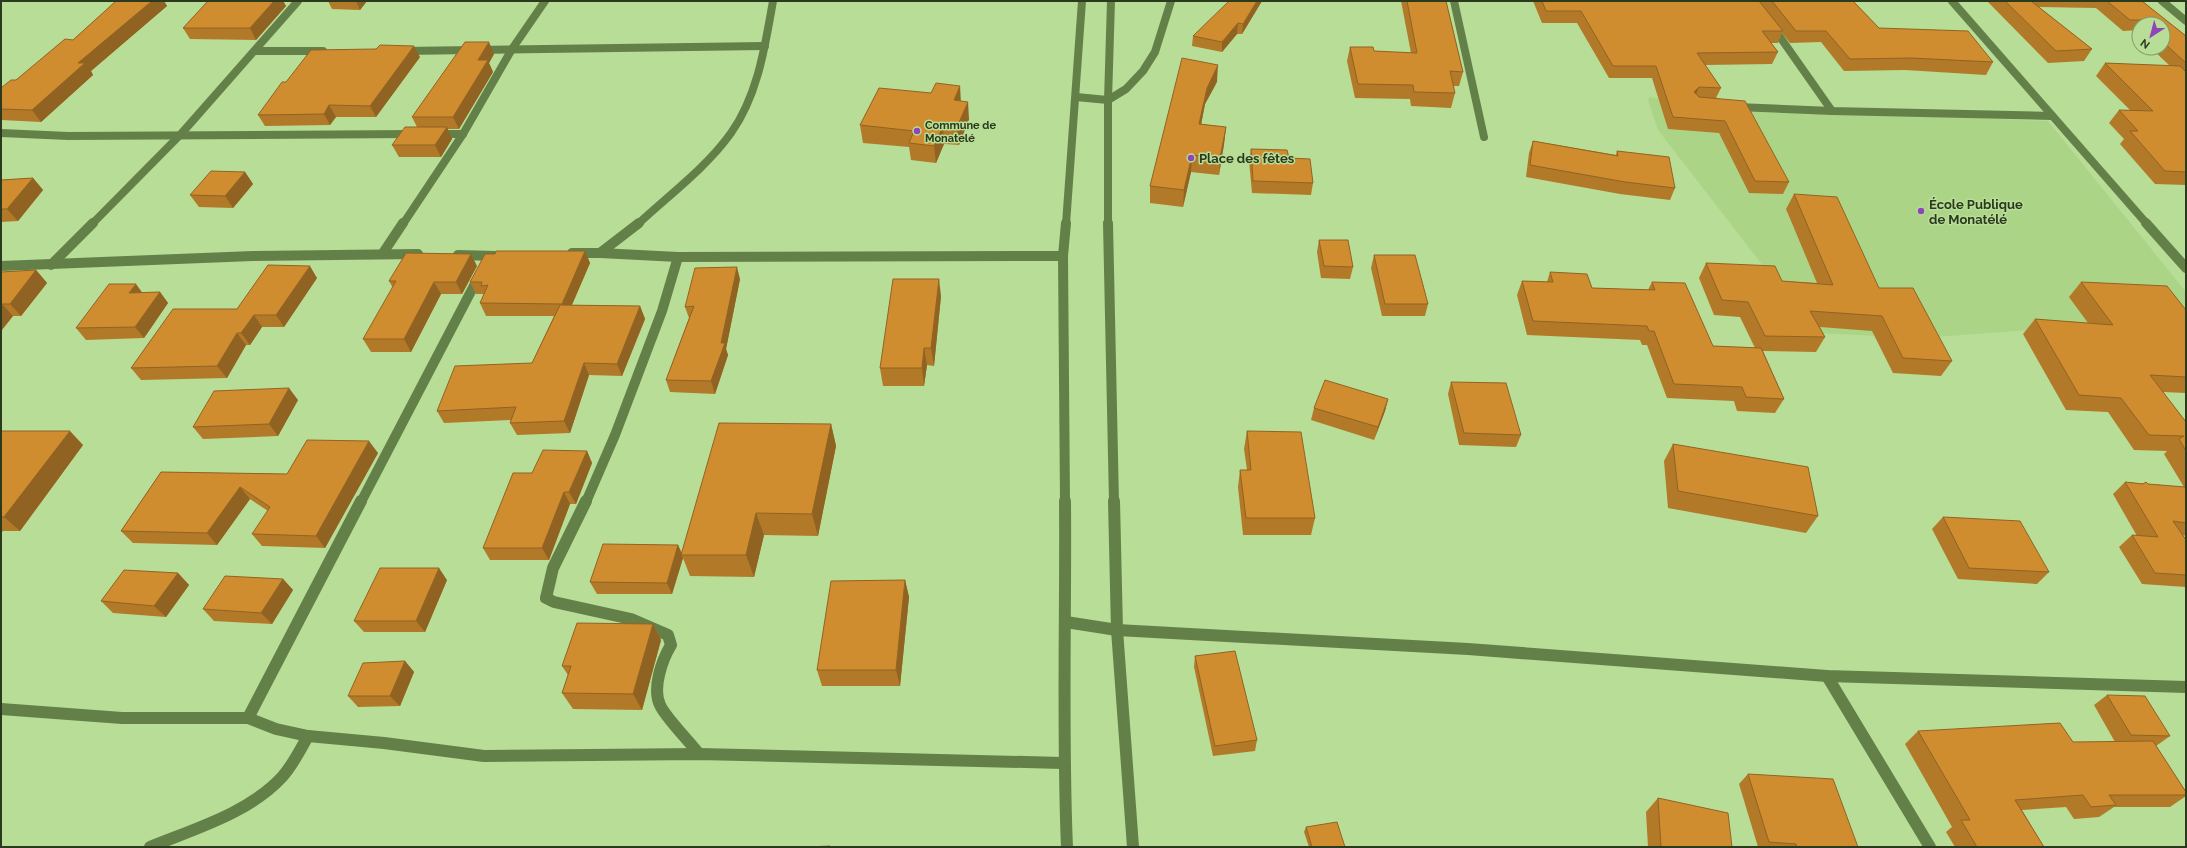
<svg xmlns="http://www.w3.org/2000/svg" width="2187" height="848" font-family="Raleway,sans-serif">
	<style>
		.built { fill: #acd487 }
		.lines { fill: none; stroke-linecap: round; stroke-linejoin: round }
		.minor-far2 { stroke: #638049; stroke-width: 8 }
		.minor-far1 { stroke: #638049; stroke-width: 10 }
		.minor { stroke: #638049; stroke-width: 12 }
		.wall { fill: #b27929 }
		.shaded-wall { fill: #916322 }
		.building { fill: #cf8d30; stroke: #916322 }
		.poi-dot { fill: #8e45b8; stroke: #b8dd97; stroke-width: 1.5 }
		.labels { text-anchor: middle; stroke-width: 3; stroke-linejoin: round; paint-order: stroke }
		.far-poi-label { font-size: 11px; font-weight: bold; fill: #2b391d; stroke: #b8dd97; text-anchor: start }
		.poi-label { font-size: 13px; font-weight: bold; fill: #2b391d; stroke: #b8dd97; text-anchor: start }
	</style>
	<rect width="100%" height="100%" fill="#b8dd97"/>
	<polygon class="built" points="1650,97 1703,106 2048,121 2186,292 2186,338 2043,329 1920,338 1815,333 1658,130 1648,100"/>
	<g class="lines">
		<g class="minor-far2">
			<polyline points="1454,1 1484,137"/>
			<polyline points="1952,1 2147,224"/>
			<polyline points="2162,1 2186,21"/>
			<polyline points="1773,27 1832,111 2052,116"/>
			<polyline points="255,51 323,51"/>
			<polyline points="403,51 765,46"/>
			<polyline points="1076,97 1108,100 1126,89 1143,71 1155,52 1171,1"/>
			<polyline points="1737,107 1832,111"/>
			<polyline points="1,133 68,136 413,134"/>
			<polyline points="437,134 463,134"/>
			<polyline points="92,224 181,134 298,1"/>
			<polyline points="403,224 463,134 512,49 545,1"/>
			<path d="M638,224C669,195 706,168 731,133C758,95 765,46 773,1"/>
			<polyline points="1066,224 1082,1"/>
			<polyline points="1108,224 1108,100 1111,1"/>
		</g>
		<g class="minor-far1">
			<polyline points="1108,223 1114,502"/>
			<polyline points="2146,223 2186,268"/>
			<polyline points="383,253 403,223"/>
			<polyline points="572,253 600,253 639,223"/>
			<polyline points="600,253 678,257 1063,256"/>
			<polyline points="458,255 496,256"/>
			<polyline points="51,265 93,223"/>
			<polyline points="1,266 253,256 418,254"/>
			<polyline points="361,502 479,276"/>
			<polyline points="586,502 615,435 662,311 678,257"/>
			<polyline points="1065,502 1063,256 1066,223"/>
		</g>
		<g class="minor">
			<path d="M586,501L553,568L546,598L554,602L631,619L668,635L671,645C662,660 652,688 660,705C665,717 690,742 699,754"/>
			<path d="M1065,501C1066,616 1062,732 1067,847"/>
			<polyline points="1114,501 1117,630 1133,847"/>
			<polyline points="1066,622 1117,630 1468,649 1827,676 2186,687"/>
			<polyline points="1827,676 1930,847"/>
			<polyline points="1,709 122,718 248,718 276,729 308,736 384,743 484,756 699,754 1063,763"/>
			<polyline points="248,718 361,501"/>
			<path d="M150,847C194,829 249,813 282,777C293,765 300,750 308,736"/>
		</g>
	</g>
	<g class="wall">
		<polygon points="116,1 164,1 167,6 91,71 93,75 41,122 1,120 1,88 16,80 73,40"/>
		<polygon points="208,1 283,1 286,6 256,40 190,39 183,28"/>
		<polygon points="328,1 367,1 360,10 332,9"/>
		<polygon points="1262,1 1242,34 1237,34 1222,52 1192,46 1193,36"/>
		<polygon points="1401,1 1446,1 1463,72 1459,86 1453,86 1455,93 1451,108 1411,106 1410,99 1355,98 1347,61 1350,47 1374,51 1411,53"/>
		<polygon points="1533,1 1853,1 1879,28 1993,62 1986,75 1905,70 1844,71 1821,42 1790,43 1782,33 1778,43 1771,43 1778,52 1772,64 1705,65 1721,88 1716,98 1789,182 1783,194 1749,193 1719,133 1668,129 1652,78 1609,78 1577,23 1542,23"/>
		<polygon points="1987,1 2142,1 2186,36 2186,185 2155,184 2120,144 2124,139 2109,123 2119,110 2130,110 2096,76 2105,63 2170,66 2151,48 2163,48 2163,24 2139,24 2139,30 2123,31 2096,8 2039,7 2092,49 2084,61 2048,63"/>
		<polygon points="494,54 489,63 493,72 459,129 447,129 452,139 441,157 399,157 392,145 417,127 412,117"/>
		<polygon points="420,57 376,117 336,117 330,125 265,126 258,115 286,82"/>
		<polygon points="1217,82 1205,104 1201,124 1226,127 1224,144 1219,175 1191,172 1183,207 1150,203 1150,186"/>
		<polygon points="961,101 969,119 959,145 944,144 936,163 911,160 909,147 863,143 860,125"/>
		<polygon points="1533,141 1616,155 1617,151 1675,188 1670,200 1620,194 1526,177 1529,153"/>
		<polygon points="1251,149 1289,158 1313,183 1311,195 1252,193 1249,161"/>
		<polygon points="245,172 253,184 233,208 199,207 190,195"/>
		<polygon points="33,178 43,190 18,221 1,222 1,180"/>
		<polygon points="1794,194 1879,288 1952,361 1941,376 1893,373 1872,331 1820,327 1825,337 1816,352 1763,351 1784,399 1775,413 1737,411 1734,401 1667,398 1647,345 1642,345 1640,340 1527,335 1517,295 1522,281 1547,282 1550,272 1592,288 1648,290 1652,282 1713,346 1755,348 1740,317 1714,315 1699,278 1706,263 1782,281 1817,283 1786,209"/>
		<polygon points="1319,240 1353,267 1350,279 1321,278 1317,252"/>
		<polygon points="585,251 590,263 572,305 640,306 645,319 622,376 589,375 570,433 517,435 510,423 511,420 444,423 437,411 532,363 554,316 486,316 480,303 484,294 476,294 470,282 495,254"/>
		<polygon points="1374,255 1428,304 1425,316 1382,316 1371,268"/>
		<polygon points="477,266 462,294 441,294 411,352 371,352 363,339 393,288 389,281"/>
		<polygon points="36,270 47,283 21,316 13,316 1,331 1,272"/>
		<polygon points="317,278 284,327 262,327 250,345 246,345 227,378 141,380 131,368 237,309"/>
		<polygon points="740,279 726,349 728,355 715,394 670,392 666,380 689,318 685,307"/>
		<polygon points="2081,282 2186,310 2186,393 2163,392 2186,422 2186,536 2183,535 2186,540 2186,587 2142,584 2119,547 2132,535 2137,536 2113,494 2125,482 2184,487 2164,454 2167,451 2134,450 2108,412 2066,410 2023,334 2035,319 2088,323 2069,297"/>
		<polygon points="160,292 168,303 144,338 86,340 76,328 143,293"/>
		<polygon points="941,296 934,366 927,365 924,386 883,386 880,368"/>
		<polygon points="1451,382 1521,435 1516,447 1459,445 1448,394"/>
		<polygon points="1388,399 1385,411 1374,440 1311,420 1314,408"/>
		<polygon points="298,400 278,436 203,439 193,427"/>
		<polygon points="831,424 836,446 818,536 764,535 754,577 690,576 683,558 672,594 597,594 590,582 678,545 682,553"/>
		<polygon points="1,431 83,445 20,531 3,531 1,533"/>
		<polygon points="1247,431 1315,518 1311,535 1243,535 1238,487 1240,470 1247,470 1244,449"/>
		<polygon points="1673,444 1818,516 1806,533 1668,508 1664,461"/>
		<polygon points="587,451 592,463 576,504 570,504 549,560 490,560 483,548 532,473"/>
		<polygon points="378,453 325,548 262,546 252,534 268,511 250,499 217,545 133,543 121,531 161,472 287,474"/>
		<polygon points="1943,517 2049,572 2037,584 1958,579 1932,529"/>
		<polygon points="178,573 189,585 166,617 113,613 101,601"/>
		<polygon points="283,579 293,590 272,624 214,621 203,609"/>
		<polygon points="447,580 425,632 364,632 354,621"/>
		<polygon points="905,580 909,597 900,686 822,686 817,670"/>
		<polygon points="653,624 661,640 642,710 573,709 562,693 568,675 562,666"/>
		<polygon points="1195,656 1257,740 1255,751 1213,756 1194,667"/>
		<polygon points="405,661 414,672 400,706 358,707 348,696"/>
		<polygon points="2107,695 2170,736 2156,746 2186,792 2186,796 2170,807 2114,807 2099,817 2074,819 2066,807 2022,810 2044,847 1955,847 1946,832 1952,827 1905,744 1918,731 2073,742 2115,742 2094,705"/>
		<polygon points="1748,774 1858,847 1758,847 1739,784"/>
		<polygon points="1658,798 1732,847 1648,847 1646,812"/>
		<polygon points="1306,827 1345,847 1309,847 1304,832"/>
	</g>
	<g class="shaded-wall">
		<polygon points="152,1 164,1 167,6 91,71 93,75 41,122 32,110 78,63"/>
		<polygon points="274,1 283,1 286,6 256,40 250,28"/>
		<polygon points="356,1 367,1 360,10"/>
		<polygon points="1257,1 1262,1 1242,34 1243,24"/>
		<polygon points="1238,23 1237,34 1222,52 1222,42"/>
		<polygon points="489,42 494,54 489,63 493,72 459,129 453,117 478,60"/>
		<polygon points="414,46 420,57 376,117 370,106"/>
		<polygon points="1218,65 1217,82 1205,104 1198,141 1199,124 1207,88"/>
		<polygon points="960,86 961,103 954,100"/>
		<polygon points="1699,87 1694,99 1694,92"/>
		<polygon points="968,102 969,119 959,145 957,127"/>
		<polygon points="329,105 336,117 330,125 324,114"/>
		<polygon points="943,126 944,144 936,163 934,146"/>
		<polygon points="447,127 452,139 441,157 435,145"/>
		<polygon points="1226,127 1224,144 1219,175 1220,158"/>
		<polygon points="1192,155 1191,172 1183,207 1184,190"/>
		<polygon points="245,172 253,184 233,208 225,196"/>
		<polygon points="33,178 43,190 18,221 7,209"/>
		<polygon points="585,251 590,263 567,316 562,304"/>
		<polygon points="471,254 477,266 462,294 456,282"/>
		<polygon points="310,266 317,278 284,327 276,315"/>
		<polygon points="737,267 740,279 726,349 728,355 715,394 711,381 721,343"/>
		<polygon points="36,270 47,283 21,316 10,304"/>
		<polygon points="939,279 941,296 934,366 931,348"/>
		<polygon points="434,282 441,294 411,352 404,339"/>
		<polygon points="136,284 144,295 129,293"/>
		<polygon points="160,292 168,303 144,338 135,327"/>
		<polygon points="2,304 13,316 1,331 1,305"/>
		<polygon points="640,306 645,319 622,376 617,364"/>
		<polygon points="254,315 262,327 250,345 241,333"/>
		<polygon points="237,333 246,345 227,378 217,366"/>
		<polygon points="924,348 927,365 924,386 922,368"/>
		<polygon points="584,363 589,375 570,433 564,421"/>
		<polygon points="289,388 298,400 278,436 269,424"/>
		<polygon points="1388,399 1385,411 1374,440 1378,427"/>
		<polygon points="831,424 836,446 818,536 812,514"/>
		<polygon points="70,431 83,445 20,531 4,517"/>
		<polygon points="369,441 378,453 325,548 316,536"/>
		<polygon points="587,451 592,463 576,504 569,492"/>
		<polygon points="240,487 250,499 217,545 207,533"/>
		<polygon points="564,492 570,504 549,560 542,548"/>
		<polygon points="756,513 764,535 754,577 746,555"/>
		<polygon points="678,545 682,555 681,555 683,558 672,594 667,583"/>
		<polygon points="439,568 447,580 425,632 416,621"/>
		<polygon points="178,573 189,585 166,617 154,606"/>
		<polygon points="283,579 293,590 272,624 261,613"/>
		<polygon points="905,580 909,597 900,686 896,670"/>
		<polygon points="653,624 661,640 642,710 633,694"/>
		<polygon points="405,661 414,672 400,706 390,696"/>
	</g>
	<g class="building">
		<polygon points="116,1 152,1 78,63 85,63 32,110 1,109 1,88 11,80 16,80 65,39 73,40"/>
		<polygon points="208,1 274,1 250,28 183,28"/>
		<polygon points="1229,1 1257,1 1243,24 1238,23 1222,42 1193,36"/>
		<polygon points="1407,1 1446,1 1463,72 1450,71 1455,93 1414,92 1413,85 1358,84 1350,47 1373,47 1374,51 1417,53"/>
		<polygon points="1542,1 1759,1 1783,31 1762,31 1778,52 1697,53 1721,88 1699,87 1694,92 1699,97 1745,101 1789,182 1755,181 1725,121 1673,117 1656,66 1613,66 1581,11 1546,11"/>
		<polygon points="1772,1 1853,1 1879,28 1968,31 1993,62 1911,58 1850,59 1826,31 1796,31"/>
		<polygon points="2005,1 2031,1 2092,49 2056,51"/>
		<polygon points="2107,1 2142,1 2186,36 2186,63 2163,42 2163,24 2147,24 2150,20 2130,20"/>
		<polygon points="465,42 489,42 478,60 488,60 453,117 412,117"/>
		<polygon points="380,45 414,46 370,106 329,105 324,114 258,115 282,82 286,82 311,50 376,49"/>
		<polygon points="1182,58 1218,65 1207,88 1199,124 1226,127 1220,158 1192,155 1184,190 1150,186"/>
		<polygon points="2105,63 2180,66 2186,72 2186,172 2165,171 2130,131 2138,131 2119,110 2153,111"/>
		<polygon points="936,83 960,86 954,100 968,102 957,127 943,126 934,146 909,143 914,131 860,125 879,88 931,93"/>
		<polygon points="405,127 447,127 435,145 392,145"/>
		<polygon points="1533,141 1618,156 1617,151 1669,157 1675,188 1625,182 1530,165"/>
		<polygon points="1251,149 1287,150 1289,158 1310,159 1313,183 1253,181"/>
		<polygon points="211,171 245,172 225,196 190,195"/>
		<polygon points="33,178 7,209 1,209 1,180"/>
		<polygon points="1794,194 1837,197 1879,288 1913,288 1952,361 1903,358 1882,316 1810,311 1825,337 1765,336 1748,302 1722,300 1706,263 1775,266 1782,281 1833,285"/>
		<polygon points="1319,240 1348,240 1353,267 1324,266"/>
		<polygon points="496,251 585,251 562,304 480,303 488,285 481,286 482,282 470,282 485,254 495,254"/>
		<polygon points="406,253 471,254 456,282 434,282 404,339 363,339 396,281 389,281"/>
		<polygon points="1374,255 1415,255 1428,304 1385,304"/>
		<polygon points="268,265 310,266 276,315 254,315 241,333 237,333 217,366 131,368 173,309 237,309"/>
		<polygon points="737,267 721,343 725,343 711,381 666,380 694,306 685,307 695,268"/>
		<polygon points="36,270 10,304 2,304 1,305 1,272"/>
		<polygon points="1550,272 1587,274 1592,288 1655,290 1652,282 1685,283 1713,346 1761,348 1784,399 1746,397 1742,387 1674,384 1654,331 1649,331 1647,326 1533,321 1522,281 1553,282"/>
		<polygon points="893,279 939,279 931,348 924,348 922,368 880,368"/>
		<polygon points="2081,282 2167,286 2186,310 2186,377 2150,375 2186,422 2186,451 2179,439 2184,436 2149,435 2121,398 2079,395 2035,319 2113,325"/>
		<polygon points="109,284 136,284 129,293 160,292 135,327 76,328"/>
		<polygon points="560,305 640,306 617,364 584,363 564,421 510,423 516,407 437,411 455,366 532,363"/>
		<polygon points="1325,380 1388,399 1378,427 1314,408"/>
		<polygon points="1451,382 1506,383 1521,435 1464,433"/>
		<polygon points="289,388 269,424 193,427 214,391"/>
		<polygon points="719,423 831,424 812,514 756,513 746,555 681,555"/>
		<polygon points="1,431 70,431 4,517 1,517"/>
		<polygon points="1247,431 1301,432 1315,518 1246,518 1240,470 1251,470"/>
		<polygon points="307,440 369,441 316,536 252,534 270,507 240,487 207,533 121,531 161,472 287,474"/>
		<polygon points="1673,444 1808,467 1818,516 1678,491"/>
		<polygon points="543,450 587,451 569,492 564,492 542,548 483,548 513,473 532,473"/>
		<polygon points="2125,482 2143,484 2146,482 2148,484 2185,487 2186,489 2186,523 2173,521 2186,540 2186,575 2155,573 2132,535 2158,537"/>
		<polygon points="1943,517 2020,521 2049,572 1969,568"/>
		<polygon points="603,544 678,545 667,583 590,582"/>
		<polygon points="380,568 439,568 416,621 354,621"/>
		<polygon points="124,570 178,573 154,606 101,601"/>
		<polygon points="225,576 283,579 261,613 203,609"/>
		<polygon points="905,580 896,670 817,670 831,581"/>
		<polygon points="577,623 653,624 633,694 562,693 571,666 562,666"/>
		<polygon points="1235,651 1257,740 1215,746 1195,656"/>
		<polygon points="405,661 390,696 348,696 363,663"/>
		<polygon points="2107,695 2145,696 2170,736 2131,735"/>
		<polygon points="2060,723 2073,742 2153,741 2186,792 2186,795 2109,795 2116,805 2091,807 2083,795 2015,800 2044,847 1977,847 1961,820 1970,820 1918,731"/>
		<polygon points="1748,774 1833,779 1858,847 1797,847 1796,844 1769,842"/>
		<polygon points="1658,798 1728,813 1732,847 1661,847"/>
		<polygon points="1337,822 1345,847 1312,847 1306,827"/>
		<polygon points="830,846 830,847 807,847"/>
	</g>
	<g class="poi-dot">
		<circle cx="917" cy="131" r="4"/>
		<circle cx="1191" cy="158" r="4"/>
		<circle cx="1921" cy="211" r="4"/>
	</g>
	<g class="labels">
		<g class="far-poi-label">
			<text x="925" y="129">Commune de<tspan x="925" dy="13">Monatelé</tspan></text>
		</g>
		<g class="poi-label">
			<text x="1199" y="163">Place des fêtes</text>
			<text x="1929" y="209">École Publique<tspan x="1929" dy="15">de Monatélé</tspan></text>
		</g>
	</g>
	<rect width="2187" height="848" fill="none" stroke="#2b391d" stroke-width="4"/>
	<g transform="translate(2151 36) rotate(216)"><circle r="19" fill="#b8dd97" stroke="#809b66"/>
	<path d="M0-3L7 15L0 10L-7 15Z" fill="#8e45b8"/>
	<text y="-6" font-size="11" font-weight="bold" text-anchor="middle" fill="#2b391d">N</text>
	</g>
</svg>
